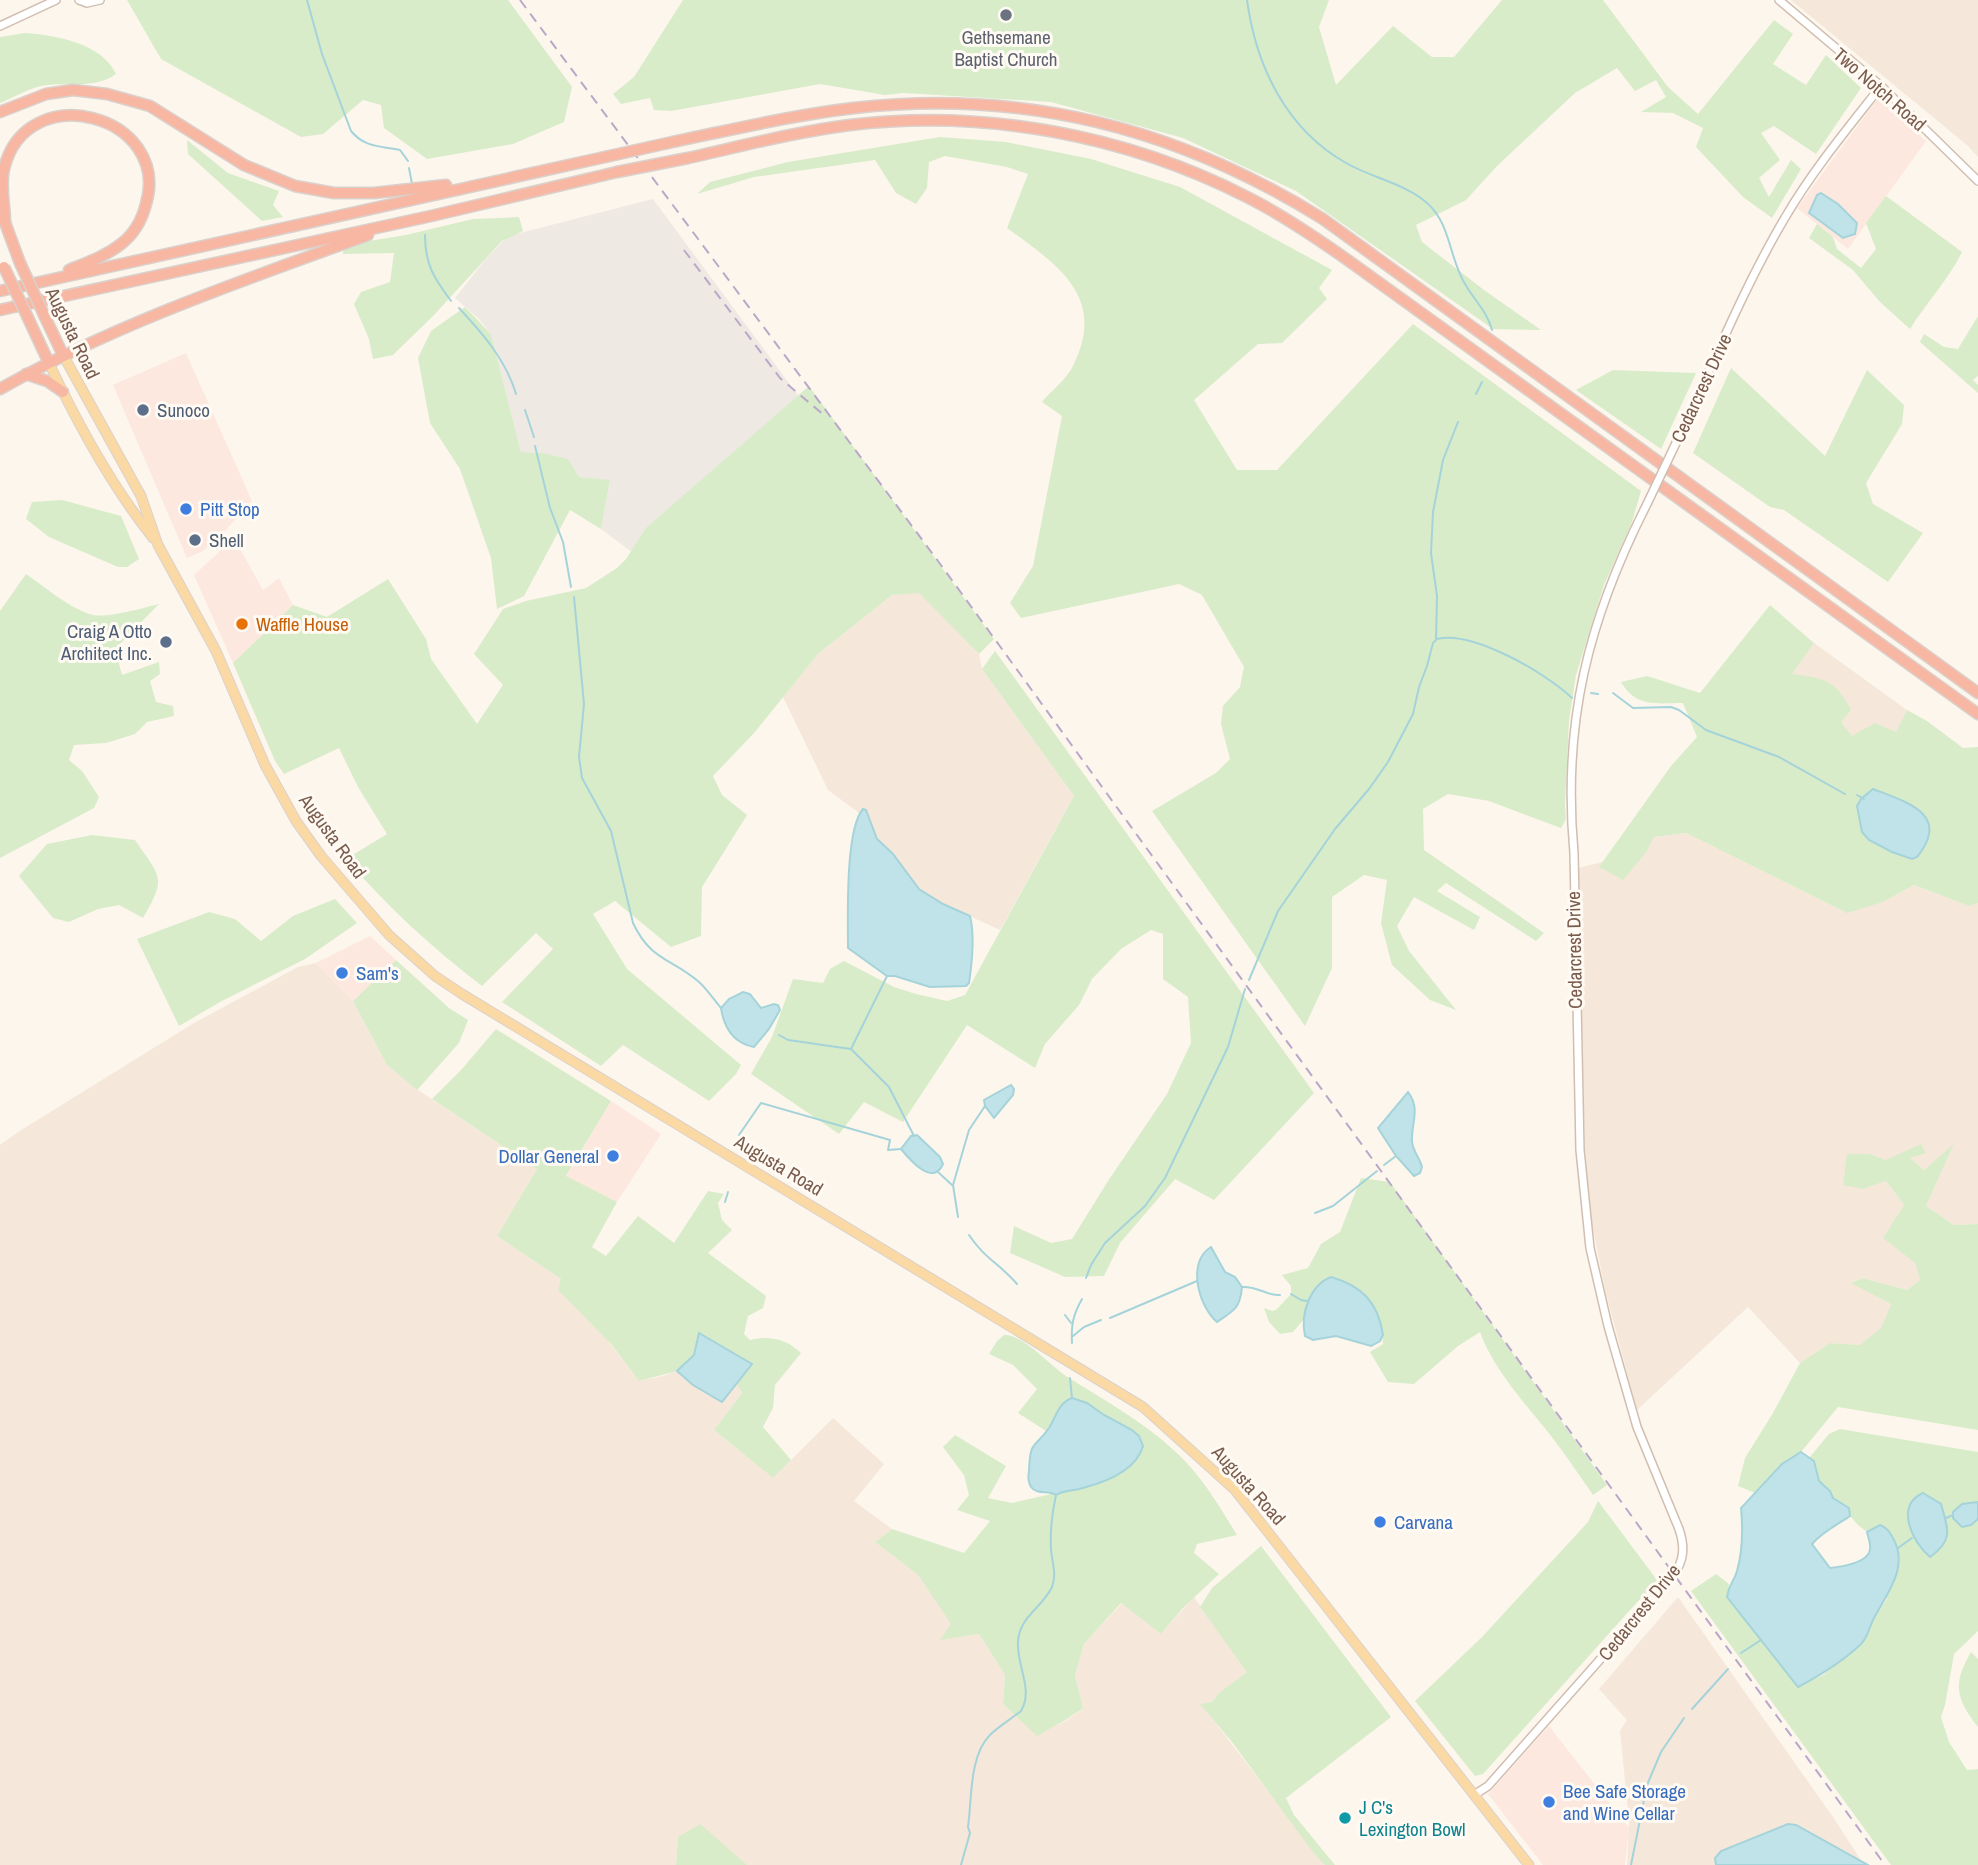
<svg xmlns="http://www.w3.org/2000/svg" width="1978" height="1865" font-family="'Archivo Narrow',sans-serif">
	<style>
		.residential { fill: #f5e8da }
		.commercial { fill: #fde8e0 }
		.industrial { fill: #efe9e4 }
		.green { fill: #d8ecc9 }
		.water { fill: #bfe3e8; stroke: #a5d3da; stroke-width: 2 }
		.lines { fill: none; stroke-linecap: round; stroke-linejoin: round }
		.stream { stroke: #a5d3da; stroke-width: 2 }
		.minor-casing { stroke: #d1beb0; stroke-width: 10 }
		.major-casing { stroke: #dad1cd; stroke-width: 11 }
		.highway-casing { stroke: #dad1cd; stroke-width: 13 }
		.minor { stroke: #fff; stroke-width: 7 }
		.major { stroke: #fbd9a5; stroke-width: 9 }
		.highway { stroke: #f7b7a3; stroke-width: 10 }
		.rail { stroke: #b9a8c9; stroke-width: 2; stroke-dasharray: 10 7; stroke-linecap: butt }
		.minor-bridge-casing { stroke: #d1beb0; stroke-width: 10; stroke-linecap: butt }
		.highway-bridge-casing { stroke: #dad1cd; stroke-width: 13; stroke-linecap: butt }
		.minor-bridge { stroke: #fff; stroke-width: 7 }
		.highway-bridge { stroke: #f7b7a3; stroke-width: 10 }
		.worship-dot { fill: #6b7280; stroke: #fffaf3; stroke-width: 2.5 }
		.service-dot { fill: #5c6f8a; stroke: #fffaf3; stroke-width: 2.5 }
		.shop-dot { fill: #3f7fe0; stroke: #fffaf3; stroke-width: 2.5 }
		.food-dot { fill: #e8710a; stroke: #fffaf3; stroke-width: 2.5 }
		.culture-dot { fill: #0f9aa8; stroke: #fffaf3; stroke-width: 2.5 }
		.labels { text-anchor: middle; stroke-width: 6; stroke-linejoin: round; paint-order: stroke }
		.worship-label { font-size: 19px; fill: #5b616d; stroke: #fffaf3 }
		.street-label { font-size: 19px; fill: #7a5c4d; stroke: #fffaf3 }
		.service-label { font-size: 19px; fill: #4e5e75; stroke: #fffaf3; text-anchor: start }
		.shop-label { font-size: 19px; fill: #366cbe; stroke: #fffaf3; text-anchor: start }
		.food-label { font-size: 19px; fill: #c56008; stroke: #fffaf3; text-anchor: start }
		.culture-label { font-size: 19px; fill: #0d838f; stroke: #fffaf3; text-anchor: start }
	</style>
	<rect width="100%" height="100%" fill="#fdf6ec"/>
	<g class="residential">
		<polygon points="1791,0 1978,0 1978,157 1968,146"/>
		<polygon points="919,592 979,654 982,669 1074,796 1000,930 943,904 915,885 893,854 877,839 866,810 859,813 828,790 783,697 818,654 892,595"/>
		<polygon points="1814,643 1907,710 1896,732 1852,736 1841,722 1791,674"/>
		<polygon points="1686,833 1845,912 1883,902 1914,885 1969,906 1978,903 1978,1224 1954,1225 1926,1206 1953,1146 1924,1170 1910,1158 1886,1160 1870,1154 1863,1189 1886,1181 1904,1205 1884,1238 1915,1263 1920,1280 1907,1290 1862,1278 1852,1282 1891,1304 1881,1329 1860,1345 1830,1343 1800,1363 1748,1307 1637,1410 1605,1290 1590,1213 1585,1149 1578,868 1647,851 1654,837"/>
		<polygon points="316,963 353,1001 387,1065 418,1090 537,1169 497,1236 561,1279 639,1381 663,1376 677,1371 693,1385 722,1402 737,1384 742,1393 714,1430 773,1478 833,1418 884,1464 854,1501 892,1529 875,1542 918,1575 952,1624 941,1639 979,1634 1005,1675 1003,1704 1037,1735 1067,1720 1083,1708 1075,1675 1084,1644 1122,1603 1161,1634 1194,1597 1248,1672 1219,1693 1212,1702 1201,1704 1325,1865 747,1865 678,1837 676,1865 0,1865 0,1145 18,1132 194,1023 298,967"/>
		<polygon points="1678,1597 1835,1820 1864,1865 1627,1865 1629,1821 1620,1731 1627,1720 1599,1689"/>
	</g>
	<g class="commercial">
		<polygon points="1878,98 1926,141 1848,249 1797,208"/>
		<polygon points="186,353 252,501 224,532 203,551 187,558 113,385"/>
		<polygon points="234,538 263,590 279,578 293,605 233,663 194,575"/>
		<polygon points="370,936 396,960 353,1001 316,963"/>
		<polygon points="611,1101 661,1134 617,1202 566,1177"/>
		<polygon points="1549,1726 1629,1828 1625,1865 1543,1865 1488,1794"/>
	</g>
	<polygon class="industrial" points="653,199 803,402 633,553 601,529 610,481 579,477 543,453 521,452 491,334 480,320 455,298 485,260 508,236"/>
	<g class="green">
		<polygon points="127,0 508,0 572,87 564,122 513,144 427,159 384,128 381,105 363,100 323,134 301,137 161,59"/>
		<polygon points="683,0 1329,0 1319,27 1336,85 1393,26 1432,57 1454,57 1502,0 1603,0 1668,87 1698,114 1774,20 1793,34 1773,64 1806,85 1826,55 1861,88 1816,154 1774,126 1761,133 1780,160 1759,178 1769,197 1791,160 1801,169 1772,218 1743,197 1696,147 1703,128 1673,113 1641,112 1666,97 1656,80 1635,91 1617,68 1575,93 1497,166 1466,200 1416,225 1422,242 1484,290 1541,330 1493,329 1296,191 1183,138 1051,102 904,93 885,95 820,84 671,111 654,110 650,98 621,104 613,94 634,77"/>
		<path d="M25,33C55,35 102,43 116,74C95,90 66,81 41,86C27,89 13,98 0,103V37Z"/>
		<path d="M940,137L1006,142L1091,159L1180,187L1332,270L1319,288L1327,299L1282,343L1258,344L1194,400L1237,470H1277L1413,324L1641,491L1632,522L1604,585L1576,675L1569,720L1565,805L1566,819L1561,828L1489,801L1448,794L1423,809L1424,850L1544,933L1536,941L1446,883L1437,891L1480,917L1474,930L1414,897L1397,926L1409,951L1456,1010L1430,1000L1392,965L1381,923L1387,880L1364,875L1332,897V968L1305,1026L1152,811L1216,773L1230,759L1221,724L1223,706L1240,687L1244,667L1202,595L1179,584L1021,618L1010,603L1033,566L1062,416L1042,402C1051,391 1067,379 1073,366C1108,296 1056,264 1007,228L1028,174L1007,167L945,156L929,162L927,188L916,204L896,193L875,160L754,177L697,194L710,182L788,162Z"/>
		<polygon points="187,140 228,173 279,191 273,205 283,217 262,221 188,154"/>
		<path d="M1886,196L1962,252C1948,280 1927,302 1910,329L1880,302L1853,270L1809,238L1817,224L1833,237L1837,249L1861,268L1876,249L1866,223Z"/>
		<polygon points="519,217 523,231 502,241 434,315 393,355 373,359 369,339 354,304 361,292 390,282 394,253 343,254 344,245 406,235 473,219"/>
		<polygon points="465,307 491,334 521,452 543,453 568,459 579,477 610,480 601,529 570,510 524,596 497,609 491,558 460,469 430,423 418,358 431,331"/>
		<polygon points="1978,316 1978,376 1973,380 1978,385 1978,393 1920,342 1924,334 1944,347 1958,349"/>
		<polygon points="1731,368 1825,456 1867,370 1904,405 1902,424 1866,483 1873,504 1923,533 1888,582 1784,510 1770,507 1693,453"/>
		<polygon points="1613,370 1696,373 1661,449 1576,390"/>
		<path d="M809,386L994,639L979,654L919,593L892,595L818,654L755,732L713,776L722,795L747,815L702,887L701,936L671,947L615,901L593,914L627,969L741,1065L736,1074L709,1101L623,1045L601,1066L502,1002L553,949L536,933L482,986C431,947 388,907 346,859L387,834L358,787L339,748L284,774L275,761L233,663L293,605L327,617L388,579L426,639L431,659L477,724L503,685L474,654L503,609L526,601L586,588L617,568L626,559L646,528Z"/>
		<polygon points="62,500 121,516 139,559 127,567 118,567 49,537 26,519 32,502"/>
		<path d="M26,574C45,587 70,609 93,615C109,618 143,608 159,604L115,649L122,675L159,662L160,674L150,681L156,702L173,706L174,716L147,722L135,734L106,743L74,745L69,760L82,771L99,797L94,808L0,858V611Z"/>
		<path d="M1770,605L1814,643L1792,674C1824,678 1836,680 1851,710L1841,722L1852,736L1875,723L1896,732L1907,710L1927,721L1963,748L1978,747V903L1969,906L1914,885L1883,902L1847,913L1686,833L1654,837L1647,851L1623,880L1599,867L1671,766L1697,737L1683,703C1657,703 1636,708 1621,682L1647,676L1700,693Z"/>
		<polygon points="995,651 1314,1093 1214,1200 1175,1179 1120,1243 1104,1276 1065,1277 1010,1253 1014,1226 1051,1243 1072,1239 1108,1181 1167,1094 1191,1043 1188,997 1163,979 1163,934 1151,930 1121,949 1092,979 1079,1005 1045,1044 1035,1068 967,1025 903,1122 864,1102 839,1134 751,1074 772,1037 793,979 823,983 830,969 844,961 894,987 916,994 947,1001 965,995 1074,796 982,669"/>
		<path d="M92,835L135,840C161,878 167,877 143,918L119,905L98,909L69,922L53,918L19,876L47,844Z"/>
		<polygon points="335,899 357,923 305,959 220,1002 179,1026 137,939 209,912 235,919 261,941 293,916"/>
		<polygon points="396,960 449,1008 468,1020 459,1043 417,1090 387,1065 353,1001"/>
		<path d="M496,1029L611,1101L566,1176L617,1202L592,1247L606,1256L638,1216L674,1243L708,1191L724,1194L718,1203L722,1220L732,1230L708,1253L766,1296L763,1308L748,1316L744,1334L750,1340C769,1335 787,1339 801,1353L775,1385L773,1408L763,1427L791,1460L773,1478L714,1430L742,1393L737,1384L752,1365L694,1355L677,1371L639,1381L612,1345L558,1290L561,1279L497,1236L537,1169L432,1099L462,1069Z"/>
		<polygon points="1921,1144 1926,1153 1910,1158 1924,1170 1954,1144 1926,1206 1954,1225 1978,1224 1978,1430 1838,1407 1801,1452 1782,1464 1755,1493 1738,1486 1745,1458 1773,1413 1800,1363 1830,1343 1860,1345 1881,1328 1891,1304 1851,1283 1862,1278 1907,1290 1920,1280 1915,1263 1883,1238 1904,1205 1886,1181 1863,1189 1843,1185 1847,1154 1870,1154 1886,1160"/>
		<path d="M1361,1178L1390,1182L1607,1485L1593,1495C1579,1475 1566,1455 1551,1436C1526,1404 1494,1371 1480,1332L1458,1346L1414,1384L1388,1382L1370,1352L1383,1344L1382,1329L1363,1292L1336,1278L1331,1277L1320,1283L1307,1305L1305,1318L1293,1332L1280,1334L1269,1322L1264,1308L1272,1311L1276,1310L1291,1294V1286L1282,1275L1308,1268L1321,1244L1340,1232Z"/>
		<path d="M1004,1335C1021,1333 1051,1366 1066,1376C1107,1402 1150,1425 1184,1460C1206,1483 1221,1509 1237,1535L1197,1544L1194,1553L1219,1574L1183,1608L1161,1634L1121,1603L1084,1644L1075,1675L1083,1708L1067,1719L1037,1736L1003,1704L1005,1675L979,1634L940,1640L951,1624L918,1575L875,1542L892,1529L964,1553L990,1521L957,1510L969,1495L964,1475L943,1447L955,1435L1006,1466L988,1498L1012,1503L1092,1485L1112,1477L1142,1442L1136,1433L1098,1412L1051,1424L1046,1431L1018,1413L1037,1389L1013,1365L989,1354L997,1341Z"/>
		<polygon points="1840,1429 1978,1452 1978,1631 1954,1654 1945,1705 1941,1717 1949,1742 1967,1770 1978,1769 1978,1865 1891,1865 1691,1591 1716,1574 1729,1584 1728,1597 1798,1687 1823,1675 1863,1642 1874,1618 1887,1599 1871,1529 1867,1532 1858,1525 1850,1516 1845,1506 1833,1498 1830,1491 1819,1481 1814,1461 1809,1458 1829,1434"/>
		<polygon points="1598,1501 1657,1580 1483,1774 1475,1776 1415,1701 1482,1637 1588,1522"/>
		<polygon points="1261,1546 1391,1717 1286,1798 1294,1815 1335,1865 1325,1865 1312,1851 1232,1742 1200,1704 1212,1702 1219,1693 1247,1672 1200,1607 1212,1588"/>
		<path d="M1971,1652L1978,1659V1727C1956,1699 1952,1684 1971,1652Z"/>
		<polygon points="700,1824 747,1865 676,1865 678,1837"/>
	</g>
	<g class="water">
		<polygon points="1821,193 1838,204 1857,223 1855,234 1843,238 1809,213 1817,195"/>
		<path d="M1873,789C1906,802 1952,814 1917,857L1912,859L1892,852L1869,840L1862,832L1857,806L1861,799Z"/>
		<path d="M863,809L866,810L877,839L893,854L919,889L943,904L970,916C975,936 972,963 969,983L966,986L930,987L895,976H887L848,948C848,919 845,829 863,809Z"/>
		<path d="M743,992L750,994L761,1008L774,1004L778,1005L780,1010L769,1029L754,1047C733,1043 724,1028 721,1008L729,999Z"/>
		<polygon points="1011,1085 1014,1089 1013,1095 994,1118 985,1106 984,1100"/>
		<path d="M1408,1092C1421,1109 1411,1123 1412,1141C1412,1150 1420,1158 1422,1167L1420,1173L1414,1176L1396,1156L1378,1128Z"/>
		<path d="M917,1135L940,1157L943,1164C933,1187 910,1160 901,1149L911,1136Z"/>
		<path d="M1211,1247L1225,1272L1235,1277L1242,1287C1240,1308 1235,1310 1217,1322C1199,1307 1186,1262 1211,1247Z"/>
		<path d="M1331,1277C1362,1286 1378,1302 1383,1335L1380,1341L1371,1346L1336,1336L1313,1340L1305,1336C1300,1314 1310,1285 1331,1277Z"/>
		<polygon points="699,1333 752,1364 722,1402 693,1385 677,1371 694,1355"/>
		<path d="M1072,1398L1087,1403L1104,1415L1132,1430L1139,1436L1143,1446C1136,1471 1106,1482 1083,1488C1074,1491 1064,1490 1056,1495C1049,1490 1037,1495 1031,1487C1028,1482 1028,1476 1029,1471C1030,1440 1034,1449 1049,1428C1056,1417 1058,1403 1072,1398Z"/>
		<path d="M1801,1452L1814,1461L1819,1481L1830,1491L1833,1498L1849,1508L1850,1516C1837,1525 1822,1532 1812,1544L1830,1568C1840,1567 1869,1563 1870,1549C1871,1544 1868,1537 1867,1532L1880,1525C1888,1528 1890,1533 1894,1540C1909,1569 1885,1596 1873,1620C1869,1628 1868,1637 1861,1644C1842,1662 1821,1675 1798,1687L1727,1597C1729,1583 1734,1582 1737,1571C1743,1550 1743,1529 1741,1508L1782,1464Z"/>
		<path d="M1923,1493L1941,1504C1948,1529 1954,1540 1930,1557C1913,1543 1894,1506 1923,1493Z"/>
		<polygon points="1978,1502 1978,1519 1971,1525 1962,1527 1953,1518 1953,1512 1962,1504"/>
		<polygon points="1788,1824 1796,1825 1868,1865 1716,1865 1715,1858 1721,1851"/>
	</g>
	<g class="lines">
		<g class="stream">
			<path d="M307,0L322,54L351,131C365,148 381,146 400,150L408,161"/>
			<path d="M1247,0C1256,66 1286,129 1346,163C1372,178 1404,183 1427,203C1451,224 1449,258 1465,284C1474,300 1487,311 1492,330"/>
			<polyline points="409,168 412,184"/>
			<path d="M425,235C425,265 434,278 451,301"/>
			<path d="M459,308C483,334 506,360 516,394"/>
			<polyline points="1476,394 1482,382"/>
			<polyline points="525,410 534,437"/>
			<polyline points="535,446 550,508 563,542 571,587"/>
			<path d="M574,597L584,704L579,757L582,778L611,831L633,923C651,961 671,958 699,982C707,989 714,1000 721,1008"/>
			<path d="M1437,639C1472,630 1546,673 1572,698"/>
			<polyline points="1591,693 1598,694"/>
			<polyline points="1613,693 1633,708 1671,707 1679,710 1706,730 1779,757 1845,794"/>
			<polyline points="1857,795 1864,799"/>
			<polyline points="1249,980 1278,911 1335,829 1369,789 1388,762 1413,714 1419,687 1427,666 1433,643 1436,640 1437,596 1431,553 1433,512 1443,460 1458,422"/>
			<polyline points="779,1035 788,1040 851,1049 889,1087 914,1136"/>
			<polyline points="851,1049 887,976"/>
			<polyline points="739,1135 761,1103 890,1140 888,1150 901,1149"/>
			<polyline points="1384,1165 1396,1156"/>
			<polyline points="938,1172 952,1185"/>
			<polyline points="725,1202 728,1192"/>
			<polyline points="1315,1213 1333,1206 1377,1171"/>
			<polyline points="958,1217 953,1185 969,1130 985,1106"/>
			<path d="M969,1235C985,1259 1000,1264 1017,1284"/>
			<polyline points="1086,1278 1091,1265 1105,1243 1145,1206 1165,1178 1228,1047 1245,989"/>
			<path d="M1242,1287C1258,1286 1267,1296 1280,1295"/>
			<polyline points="1291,1294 1301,1300 1307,1301"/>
			<polyline points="1065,1315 1071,1323"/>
			<polyline points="1110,1318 1197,1281"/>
			<polyline points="1073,1336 1084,1327 1101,1320"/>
			<path d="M1072,1343C1071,1325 1073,1315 1082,1299"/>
			<polyline points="1070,1378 1072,1398"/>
			<polyline points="1946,1518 1953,1515"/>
			<polyline points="1898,1548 1912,1538"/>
			<polyline points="1741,1653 1761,1640"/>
			<polyline points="1692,1709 1728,1669"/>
			<path d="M961,1865L970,1833L968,1827C972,1799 969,1756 990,1735C999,1726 1011,1719 1021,1711C1034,1689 1016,1665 1018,1641C1020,1616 1042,1608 1052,1587C1057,1574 1052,1563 1051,1549C1050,1531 1052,1513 1056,1495"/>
			<polyline points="1631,1865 1647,1785 1661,1752 1684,1718"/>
		</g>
		<defs>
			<g id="minor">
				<polyline points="79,0 87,3 100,0"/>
				<polyline points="1779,0 1881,86 1978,181"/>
				<polyline points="0,26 56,0"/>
				<path d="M1676,443C1712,367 1743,288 1786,216C1813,170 1848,128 1881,86"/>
				<path d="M1474,1795L1488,1786L1667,1584C1682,1566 1687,1552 1679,1529L1637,1427L1608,1326L1590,1248L1580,1150L1574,853C1562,723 1588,620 1647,504"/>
			</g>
			<g id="major">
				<polyline points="63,355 141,496 158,545 216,651 265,765 296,821 321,856 389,935 435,976 462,994 1143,1407 1235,1490 1529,1865"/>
				<path d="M48,361C77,423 110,484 153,538"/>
			</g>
			<g id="highway">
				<polyline points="0,112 46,94 73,90 107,94 150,106 244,165 295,186 334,193 374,193 446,185"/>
				<path d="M677,141C735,129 794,115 854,108C1025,89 1177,128 1323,219L1978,693"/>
				<path d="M688,158C742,146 795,132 850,125C986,109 1126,135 1247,197C1281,214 1312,235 1342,256L1978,714"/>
				<polyline points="3,217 20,263"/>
				<path d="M5,223C5,205 0,186 4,169C26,76 172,115 146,204C142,220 134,234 121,244C106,256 86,263 69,270"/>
				<polyline points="0,291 605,157"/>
				<polyline points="0,310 431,216 617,172"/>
				<polyline points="44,315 63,355"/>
				<polyline points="28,318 48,361"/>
				<polyline points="26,374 47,381 63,392"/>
				<path d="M0,389C116,324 244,280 368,235"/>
			</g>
		</defs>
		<use href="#minor" class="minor-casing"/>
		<use href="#major" class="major-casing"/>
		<use href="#highway" class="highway-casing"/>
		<use href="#minor" class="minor"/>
		<use href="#major" class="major"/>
		<use href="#highway" class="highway"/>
		<g class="rail">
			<polyline points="520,0 938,561 1885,1865"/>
			<polyline points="684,250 780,378 825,416"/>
		</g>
		<defs>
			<polyline id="minor-bridge" points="1647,504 1676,443"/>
			<g id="highway-bridge">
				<polyline points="605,157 677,141"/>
				<polyline points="617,172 688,158"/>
				<polyline points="20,263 44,315"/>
				<polyline points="4,267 28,318"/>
			</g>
		</defs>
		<use href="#minor-bridge" class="minor-bridge-casing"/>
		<use href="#highway-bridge" class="highway-bridge-casing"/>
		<use href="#minor-bridge" class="minor-bridge"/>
		<use href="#highway-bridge" class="highway-bridge"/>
	</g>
	<circle class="worship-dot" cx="1006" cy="15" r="7"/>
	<g class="service-dot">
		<circle cx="143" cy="410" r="7"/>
		<circle cx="195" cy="540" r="7"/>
		<circle cx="166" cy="642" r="7"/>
	</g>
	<g class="shop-dot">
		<circle cx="186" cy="509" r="7"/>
		<circle cx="342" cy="973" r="7"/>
		<circle cx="613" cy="1156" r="7"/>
		<circle cx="1380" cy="1522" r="7"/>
		<circle cx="1549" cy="1802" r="7"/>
	</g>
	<circle class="food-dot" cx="242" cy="624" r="7"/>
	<circle class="culture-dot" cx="1345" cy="1818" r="7"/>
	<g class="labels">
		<g class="worship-label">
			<text x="1006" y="44">Gethsemane<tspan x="1006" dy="22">Baptist Church</tspan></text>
		</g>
		<g class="street-label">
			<text transform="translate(1880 89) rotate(41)" y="7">Two Notch Road</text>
			<text transform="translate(73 333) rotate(64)" y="7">Augusta Road</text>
			<text transform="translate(1701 388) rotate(-65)" y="7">Cedarcrest Drive</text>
			<text transform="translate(333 836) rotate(54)" y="7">Augusta Road</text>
			<text transform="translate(1574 950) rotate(-91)" y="7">Cedarcrest Drive</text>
			<text transform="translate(779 1165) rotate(31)" y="7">Augusta Road</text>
			<text transform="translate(1249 1485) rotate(48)" y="7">Augusta Road</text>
			<text transform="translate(1639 1612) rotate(-51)" y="7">Cedarcrest Drive</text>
		</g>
		<g class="service-label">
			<text x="157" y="417">Sunoco</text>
			<text x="209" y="547">Shell</text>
			<text x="152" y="638" text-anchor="end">Craig A Otto<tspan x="152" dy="22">Architect Inc.</tspan></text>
		</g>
		<g class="shop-label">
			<text x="200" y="516">Pitt Stop</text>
			<text x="356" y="980">Sam's</text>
			<text x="599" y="1163" text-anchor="end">Dollar General</text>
			<text x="1394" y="1529">Carvana</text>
			<text x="1563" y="1798">Bee Safe Storage<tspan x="1563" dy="22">and Wine Cellar</tspan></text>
		</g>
		<g class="food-label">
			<text x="256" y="631">Waffle House</text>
		</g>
		<g class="culture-label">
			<text x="1359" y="1814">J C's<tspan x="1359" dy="22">Lexington Bowl</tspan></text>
		</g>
	</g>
</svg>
